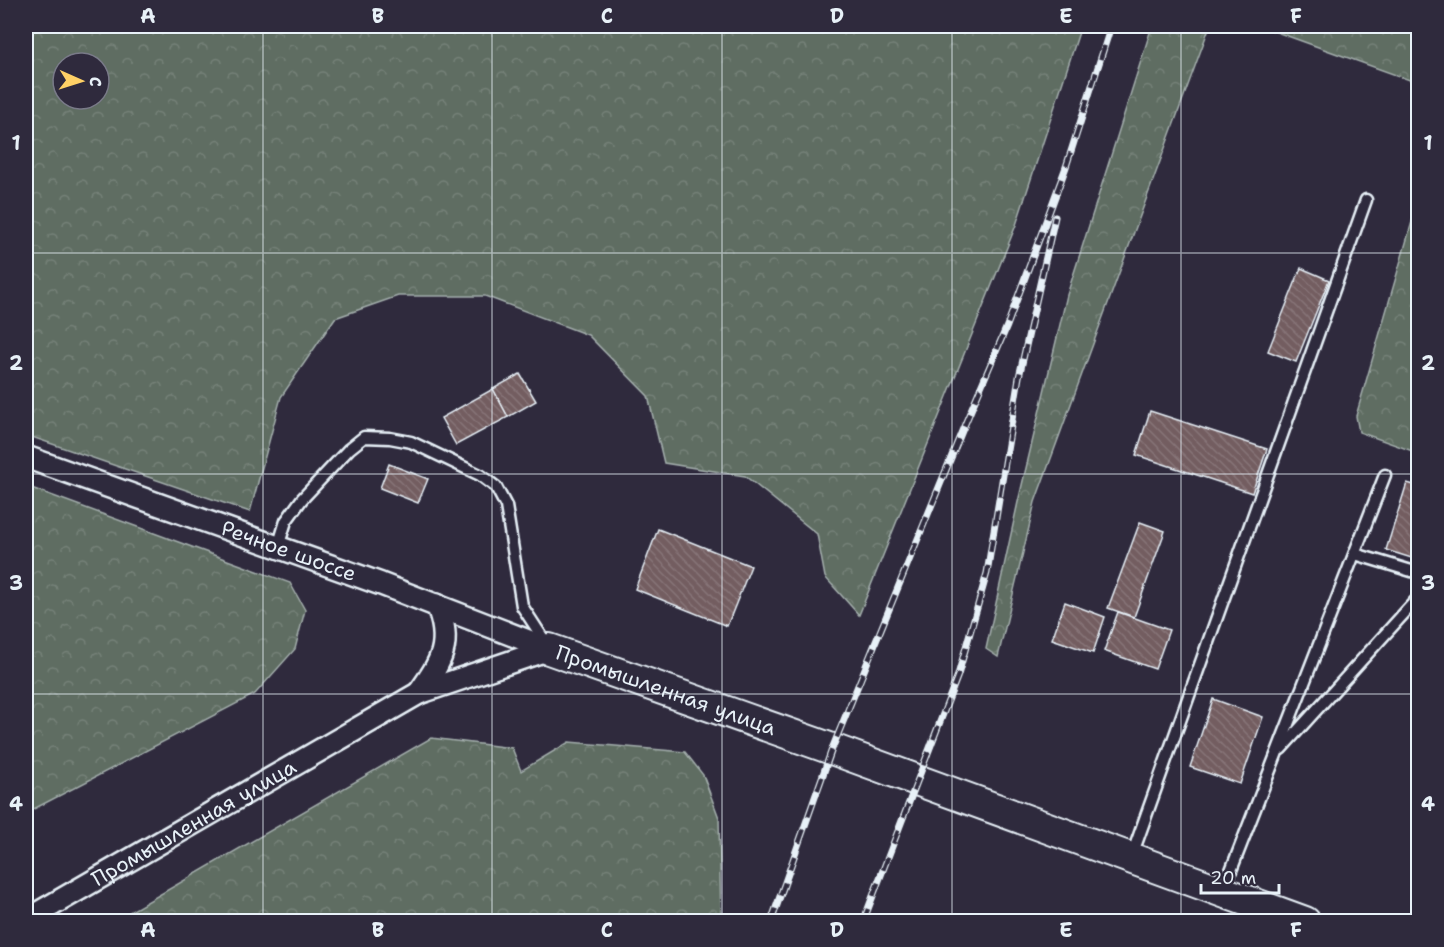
<svg xmlns="http://www.w3.org/2000/svg" width="1444" height="947" font-family="'Shantell Sans',sans-serif">
	<style>
		.forest { fill: url(#forest-crowns); stroke: #a4afad; stroke-width: 1.5; fill-rule: evenodd }
		.building { fill: url(#building-back-hatch); stroke: #e8f1f8; stroke-width: 1.5 }
		.lines { fill: none; stroke-linecap: round; stroke-linejoin: round }
		.lane-casing { stroke: #e8f1f8; stroke-width: 15 }
		.street-casing { stroke: #e8f1f8; stroke-width: 26 }
		.secondary-casing { stroke: #e8f1f8; stroke-width: 34 }
		.lane { stroke: #2f2a3d; stroke-width: 10 }
		.street { stroke: #2f2a3d; stroke-width: 21 }
		.secondary { stroke: #2f2a3d; stroke-width: 30 }
		.rail-casing { stroke: #e8f1f8; stroke-width: 7 }
		.rail { stroke: #2f2a3d; stroke-width: 4.5; stroke-dasharray: 14; stroke-linecap: butt }
		.grid { fill: none; stroke: #e8f1f8; stroke-width: 1.5; stroke-opacity: 0.55 }
		.labels { text-anchor: middle; stroke-width: 4.5; stroke-linejoin: round; paint-order: stroke }
		.street-label { font-size: 21px; fill: #e8f1f8; stroke: #2f2a3d }
		.neatline { fill: none; stroke: #e8f1f8; stroke-width: 2 }
		.grid-label { font-size: 20px; text-anchor: middle; font-weight: bold; fill: #e8f1f8 }
	</style>
	<defs>
		<pattern id="forest-crowns" width="20" height="18" patternUnits="userSpaceOnUse" patternTransform="scale(1.5)"><rect width="20" height="18" fill="#5f6d62"/><path d="M2 6a3 3 0 1 1 6 0M12 15a3 3 0 1 1 6 0" fill="none" stroke="#768279"/></pattern>
		<pattern id="building-back-hatch" width="6" height="6" patternUnits="userSpaceOnUse" patternTransform="scale(1.5)"><rect width="6" height="6" fill="#735d61"/><path d="M-1 5l2 2M0 0l6 6M5-1l2 2" fill="none" stroke="#877578"/></pattern>
	</defs>
	<rect width="100%" height="100%" fill="#2f2a3d"/>
	<filter id="ink" filterUnits="userSpaceOnUse"><feTurbulence type="fractalNoise" baseFrequency=".0167" numOctaves="2"/><feDisplacementMap in="SourceGraphic" scale="12" xChannelSelector="R" yChannelSelector="G"/><feConvolveMatrix kernelMatrix="1 2 1 2 8 2 1 2 1" color-interpolation-filters="sRGB"/></filter>
	<g filter="url(#ink)">
		<g class="forest">
			<path d="M26,26H1081L1016,225L859,615L825,577L817,534L745,476L664,463L648,396L588,335L485,296H398L335,318L281,397L250,512L26,435ZM63,63H99V99H63Z"/>
			<polygon points="1152,26 1213,26 1209,28 1035,502 998,657 986,649 1018,502 1067,295"/>
			<polygon points="1260,26 1418,26 1418,83"/>
			<polygon points="1418,201 1418,453 1359,432 1356,416"/>
			<polygon points="26,486 290,583 305,610 295,649 255,694 26,813"/>
			<polygon points="431,738 512,748 521,771 569,742 685,752 703,775 719,818 721,921 114,921"/>
		</g>
		<g class="building">
			<polygon points="1301,268 1329,280 1296,362 1268,351"/>
			<polygon points="520,374 536,401 508,417 493,389"/>
			<polygon points="493,389 508,417 456,445 441,418"/>
			<polygon points="1150,411 1267,449 1252,493 1136,455"/>
			<polygon points="389,464 428,479 418,503 380,488"/>
			<polygon points="1407,483 1418,486 1418,560 1386,550"/>
			<polygon points="1140,522 1165,531 1134,617 1108,608"/>
			<polygon points="658,529 751,566 727,626 635,589"/>
			<polygon points="1065,602 1105,617 1093,653 1052,639"/>
			<polygon points="1118,612 1169,630 1155,669 1104,651"/>
			<polygon points="1213,699 1263,717 1240,784 1190,767"/>
		</g>
		<g class="lines">
			<defs>
				<g id="lane">
					<polyline points="278,547 286,521 302,499 349,449 364,437 390,438 411,442 480,475 496,487 506,506 522,606 548,646"/>
					<polyline points="1355,554 1418,573"/>
					<polyline points="1281,749 1418,598"/>
					<polyline points="1131,858 1366,200"/>
					<polyline points="1223,891 1385,475"/>
				</g>
				<g id="street">
					<path id="s1" d="M26,457L381,584L549,649"/>
					<path d="M419,693C441,662 453,644 437,605"/>
					<path id="s2" d="M26,920L419,693L549,649"/>
				</g>
				<g id="secondary">
					<path id="s3" d="M549,649L832,749L1305,922"/>
				</g>
			</defs>
			<use href="#lane" class="lane-casing"/>
			<use href="#street" class="street-casing"/>
			<use href="#secondary" class="secondary-casing"/>
			<use href="#lane" class="lane"/>
			<use href="#street" class="street"/>
			<use href="#secondary" class="secondary"/>
			<defs>
				<g id="rail">
					<polyline points="771,922 832,749 962,431 1007,326 1066,167 1111,26"/>
					<polyline points="863,922 958,675 987,573 1019,377 1055,217"/>
				</g>
			</defs>
			<use href="#rail" class="rail-casing"/>
			<use href="#rail" class="rail"/>
		</g>
	</g>
	<path class="grid" d="M263,26V922M492,26V922M722,26V922M952,26V922M1181,26V922M26,253H1418M26,474H1418M26,694H1418"/>
	<g class="labels">
		<g class="street-label">
			<text dy="7" stroke="none"><textPath href="#s1" startOffset="279">Речное шоссе</textPath></text>
			<text dy="7" stroke="none"><textPath href="#s3" startOffset="124">Промышленная улица</textPath></text>
			<text dy="7" stroke="none"><textPath href="#s2" startOffset="194">Промышленная улица</textPath></text>
		</g>
	</g>
	<rect width="1444" height="947" fill="none" stroke="#2f2a3d" stroke-width="66"/>
	<g transform="translate(81 81) rotate(93)"><circle r="28" fill="#2f2a3d" stroke="#797a88" stroke-width="1.5"/>
	<path d="M0-4.5L10 22L0 15L-10 22Z" fill="#ffd166"/>
	<text y="-9" font-size="16" font-weight="bold" text-anchor="middle" fill="#e8f1f8">С</text>
	</g>
	<path d="M1201 884v9h78v-9" fill="none" stroke="#e8f1f8" stroke-width="3"/>
	<text x="1210" y="884" font-size="18" fill="#e8f1f8" stroke="#2f2a3d" stroke-width="4.5" paint-order="stroke">20 m</text>
	<rect x="33" y="33" width="1378" height="881" class="neatline"/>
	<g class="grid-label">
		<text x="148" y="23">A</text>
		<text x="378" y="23">B</text>
		<text x="607" y="23">C</text>
		<text x="837" y="23">D</text>
		<text x="1066" y="23">E</text>
		<text x="1296" y="23">F</text>
		<text x="16" y="150">1</text>
		<text x="1428" y="150">1</text>
		<text x="16" y="370">2</text>
		<text x="1428" y="370">2</text>
		<text x="16" y="590">3</text>
		<text x="1428" y="590">3</text>
		<text x="16" y="811">4</text>
		<text x="1428" y="811">4</text>
		<text x="148" y="937">A</text>
		<text x="378" y="937">B</text>
		<text x="607" y="937">C</text>
		<text x="837" y="937">D</text>
		<text x="1066" y="937">E</text>
		<text x="1296" y="937">F</text>
	</g>
</svg>
